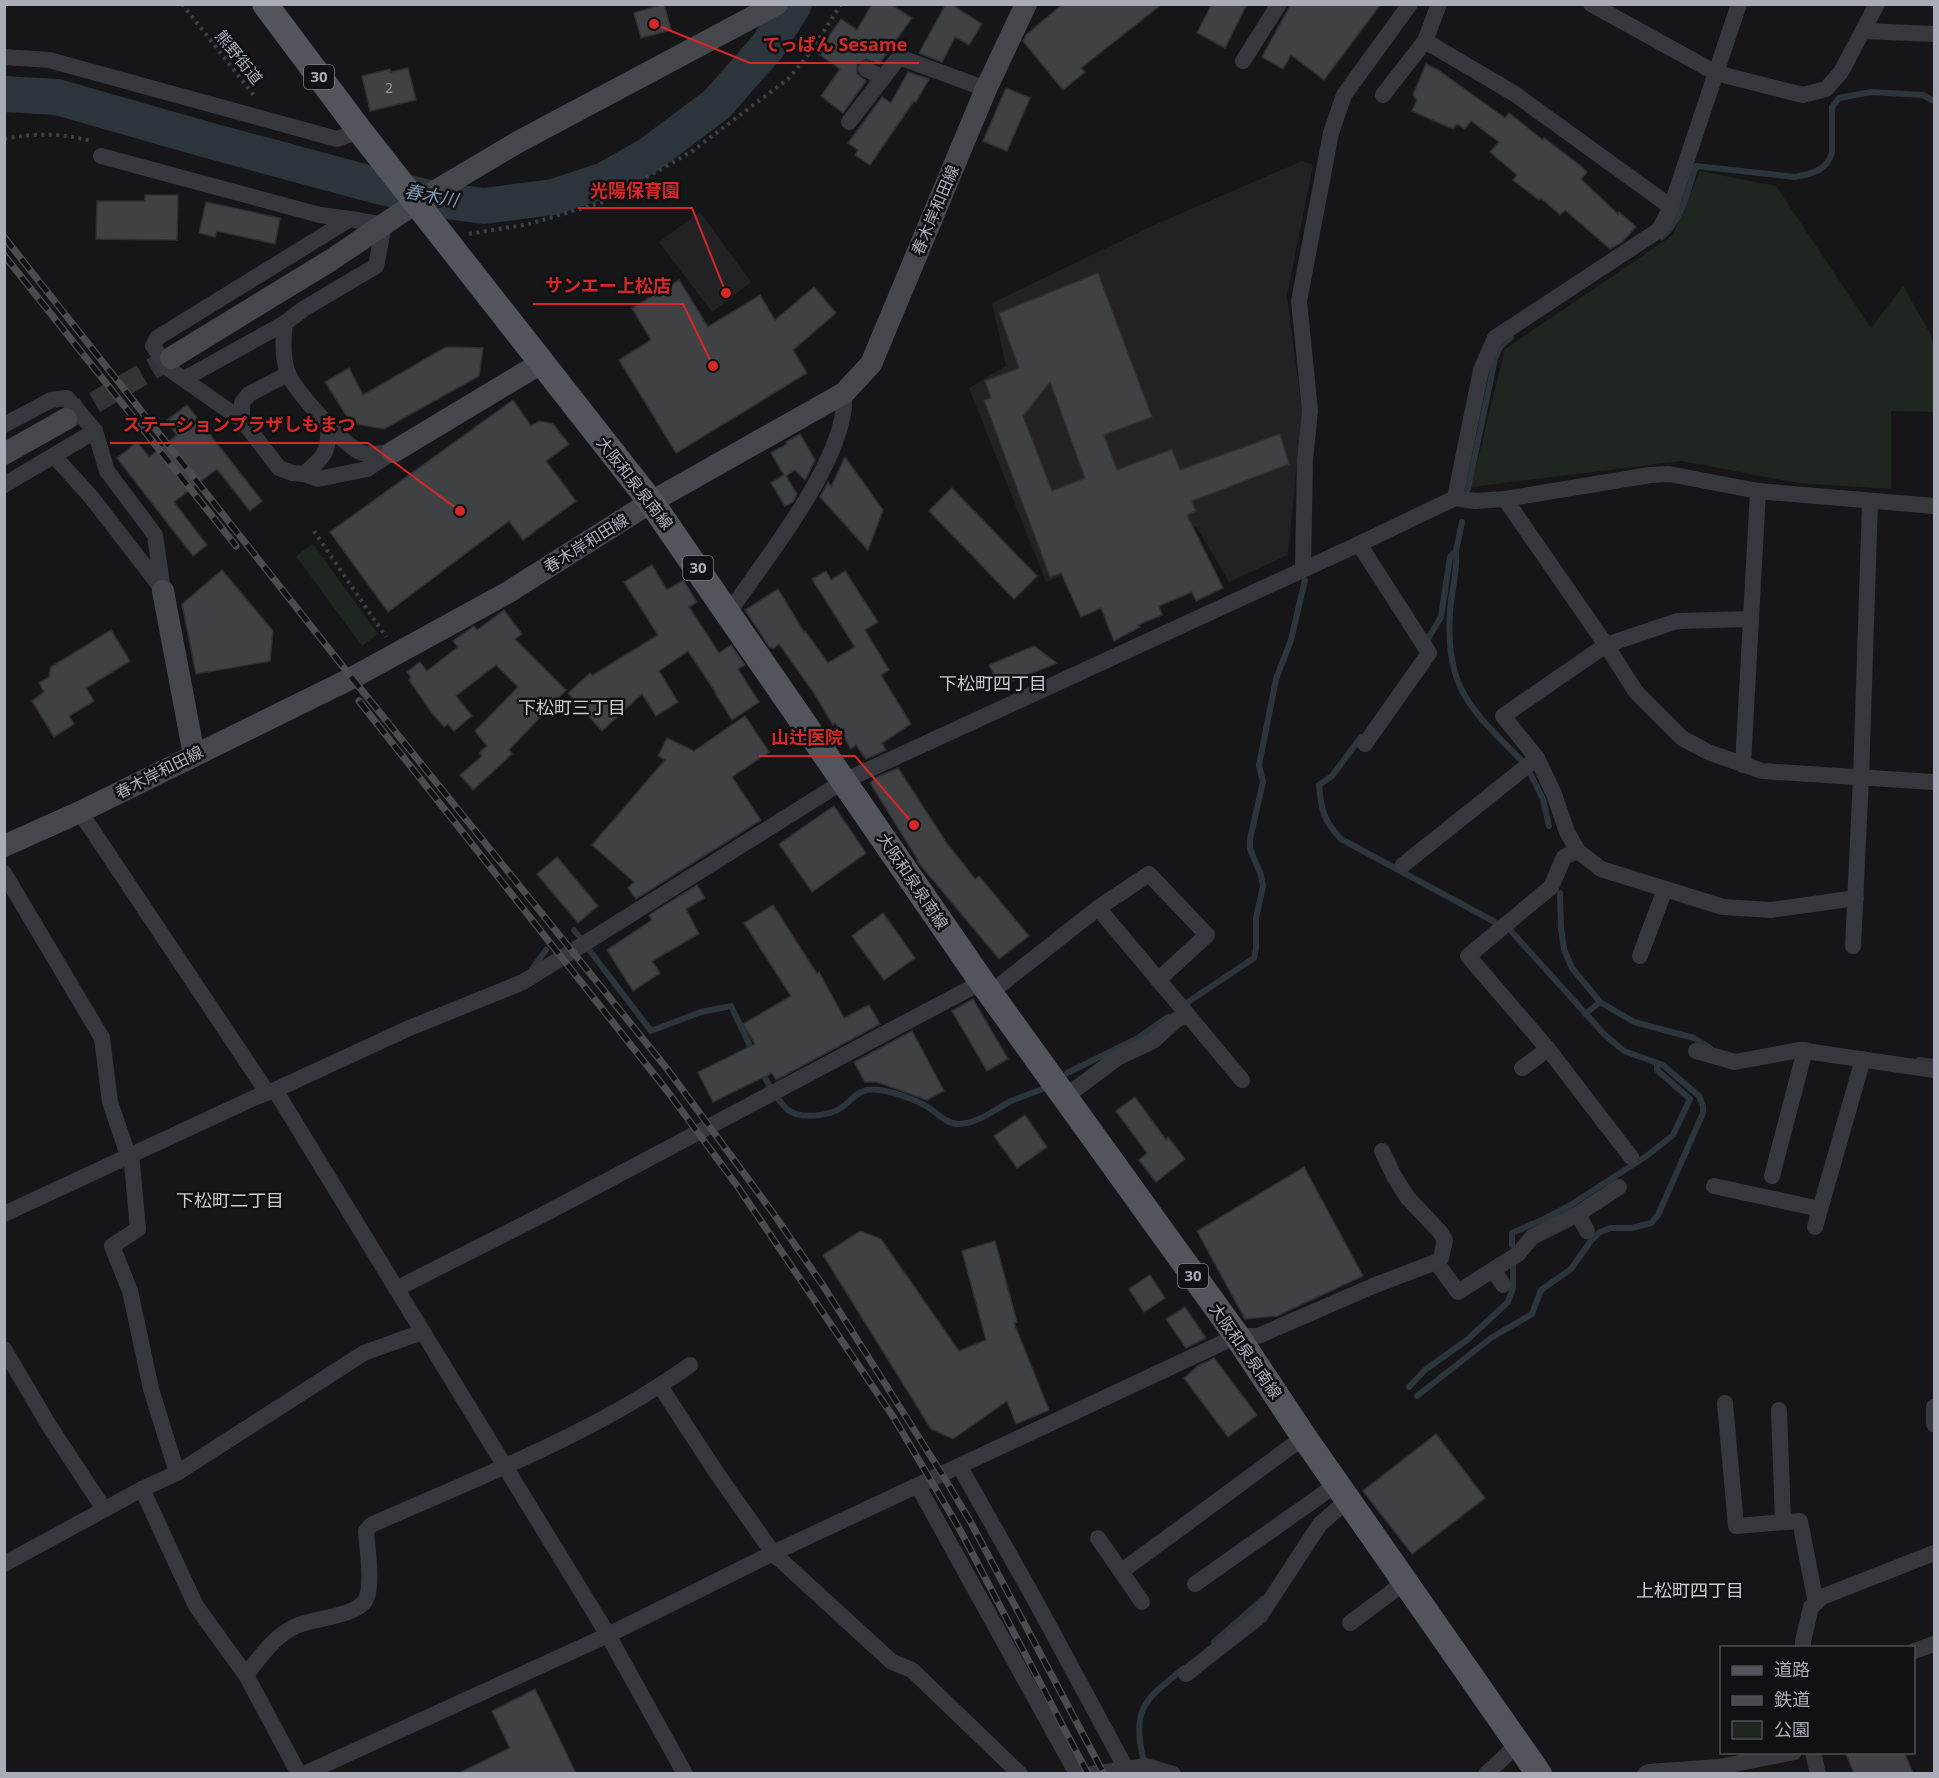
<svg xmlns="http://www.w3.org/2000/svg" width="1939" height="1778" font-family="'Noto Sans','Noto Sans JP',sans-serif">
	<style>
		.built { fill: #222225 }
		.green { fill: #1e261f }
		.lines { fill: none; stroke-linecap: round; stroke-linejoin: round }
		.stream { stroke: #2c353c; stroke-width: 6 }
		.river { stroke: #2c353c; stroke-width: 36 }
		.building { fill: #404145; stroke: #303034; stroke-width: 1.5; fill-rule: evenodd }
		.secondary-tunnel { stroke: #333438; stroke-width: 22; stroke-dasharray: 22 11; stroke-linecap: butt }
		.path { stroke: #3d3f44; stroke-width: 4; stroke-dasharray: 3 4.5; stroke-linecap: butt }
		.street { stroke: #37383d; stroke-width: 16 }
		.secondary { stroke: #45474d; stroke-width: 22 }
		.primary { stroke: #53555c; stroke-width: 26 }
		.rail-casing { stroke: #4a4c52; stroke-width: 7 }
		.rail { stroke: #111113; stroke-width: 4.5; stroke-dasharray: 14; stroke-linecap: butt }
		.labels { text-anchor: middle; stroke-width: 5; stroke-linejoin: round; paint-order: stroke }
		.number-label { font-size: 14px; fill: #8e929b }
		.shield { fill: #111113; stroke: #7b7e86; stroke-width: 1.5 }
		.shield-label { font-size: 15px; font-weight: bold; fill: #a8adb8 }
		.street-label { font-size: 16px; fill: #a8adb8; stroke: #111113 }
		.water-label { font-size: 18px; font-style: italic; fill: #7f9bb3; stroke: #111113 }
		.neighbourhood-label { font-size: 18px; fill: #c9ccd4; stroke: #111113 }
		.leader { fill: none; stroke: #d62828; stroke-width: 2 }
		.callout-dot { fill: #d62828; stroke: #111113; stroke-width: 2 }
		.callout-label { font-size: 18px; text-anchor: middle; font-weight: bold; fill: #d62828; stroke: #111113; stroke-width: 5; stroke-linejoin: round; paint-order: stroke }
	</style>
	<rect width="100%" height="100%" fill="#161618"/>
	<g class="built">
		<polygon points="1302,161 1313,165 1287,296 1302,411 1288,555 1229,582 1196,526 1046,582 969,388 1006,366 992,303 1154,225"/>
		<polygon points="700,212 751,282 712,312 659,242"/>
	</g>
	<g class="green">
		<polygon points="1700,171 1776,186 1871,328 1903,286 1931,335 1934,350 1934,412 1891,411 1891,489 1798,483 1681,461 1471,487 1505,349 1673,235"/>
		<polygon points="313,544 378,634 362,646 296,556"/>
	</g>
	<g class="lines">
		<g class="stream">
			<path d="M1662,237C1682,220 1688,190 1696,166L1795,177C1812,174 1827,170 1832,153V107L1839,98L1871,92L1923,95L1934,101"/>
			<polyline points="1468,489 1495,359 1500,347 1511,337"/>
			<path d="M1456,551C1458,571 1451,592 1450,612C1445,689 1471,709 1521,760"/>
			<polyline points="1426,642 1441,617 1450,557 1456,551 1462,522"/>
			<path d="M1361,737L1332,776L1319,785C1321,810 1324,821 1341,839L1495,922"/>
			<polyline points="1530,773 1543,799 1549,826"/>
			<polyline points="1560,893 1561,928 1564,949 1572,968 1600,1002 1634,1022 1694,1038 1710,1048"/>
			<polyline points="574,930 582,940"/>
			<polyline points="590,951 651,1031 701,1012 731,1006 753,1052"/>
			<polyline points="532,969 546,950"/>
			<polyline points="1188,1002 1254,958 1256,948 1256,918 1263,886 1261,875 1250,849 1250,839 1263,782 1259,765 1276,679 1291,640 1305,580"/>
			<polyline points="1585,1014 1600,1002"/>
			<polyline points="1919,1060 1934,1062"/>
			<polyline points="762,1072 770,1087"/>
			<polyline points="1067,1073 1138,1038 1168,1017"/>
			<path d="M779,1100C784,1106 788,1112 796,1114C809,1118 830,1115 841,1108C850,1102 856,1092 867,1090C883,1087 914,1099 928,1107C938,1114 947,1124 959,1124C977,1124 994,1110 1009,1102C1020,1097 1032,1093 1043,1089"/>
			<polyline points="1512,1245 1512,1233 1542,1220 1569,1206 1648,1155 1673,1135 1690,1099 1657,1070 1657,1064"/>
			<polyline points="1409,1387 1425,1370 1467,1340 1508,1302 1513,1288 1513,1266"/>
			<polyline points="1417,1396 1491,1338 1532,1314 1541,1290 1571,1269 1590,1242 1600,1232 1611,1228 1632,1228 1651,1223 1658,1215 1703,1113 1703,1106 1699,1096 1663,1065 1624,1051 1605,1035 1511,931"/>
			<polyline points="1214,1642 1263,1599"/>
			<path d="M1143,1758C1131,1706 1147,1699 1184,1668"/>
		</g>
		<polyline class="river" points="4,94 57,97 204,139 378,186 439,200 484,206 553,197 605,180 649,155 717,104 768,46 794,4"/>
	</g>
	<g class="building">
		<polygon points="664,4 671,30 641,38 634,13"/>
		<polygon points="872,4 890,4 912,18 879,64 866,59 857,64 857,74 866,81 843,113 821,96 840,69 817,53 841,19 857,30"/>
		<polygon points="946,4 951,4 982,24 969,45 955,37 942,62 919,53"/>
		<polygon points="1063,4 1162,4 1081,68 1085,72 1063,90 1023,41 1027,34"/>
		<polygon points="1212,4 1247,4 1225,48 1197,33"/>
		<polygon points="1291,4 1381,4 1324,80 1291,55 1283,69 1262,57"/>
		<polygon points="1426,64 1438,70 1505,118 1509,113 1543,140 1544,138 1581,166 1587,172 1581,179 1618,214 1619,212 1636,227 1622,242 1610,249 1565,210 1560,215 1541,198 1539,200 1513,180 1517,175 1490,152 1499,142 1471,121 1465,129 1457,124 1453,129 1412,111 1417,100 1413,95"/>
		<polygon points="408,68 416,100 370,111 362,76 390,69 391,72"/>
		<polygon points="908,72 929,79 916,102 914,101 870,165 855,155 858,150 848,143 882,97 891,103"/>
		<polygon points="1006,88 1030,98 1007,151 983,141"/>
		<polygon points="145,195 178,195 177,240 96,239 97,201 145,201"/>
		<polygon points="206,202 280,218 275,244 217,231 215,237 199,233"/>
		<path d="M1098,273L1152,417L1104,435L1117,470L1172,449L1180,470L1280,434L1289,464L1192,501L1196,511L1187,515L1223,588L1196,601L1192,592L1159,606L1162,615L1138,625L1140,627L1114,641L1101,608L1081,617L1061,573L1050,577L984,400L991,398L985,381L1019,368L999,313ZM1050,382L1085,478L1052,491L1023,416Z"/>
		<polygon points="679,280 708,327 760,295 775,320 814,287 836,313 793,350 807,373 676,453 619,360 651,340 632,308"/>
		<polygon points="446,347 483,348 479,376 384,429 351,423 325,382 349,368 363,395"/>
		<polygon points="513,400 531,426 539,421 553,424 569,444 546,461 576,501 523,540 509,521 388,612 330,532"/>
		<polygon points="187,405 262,501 250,511 217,469 174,502 207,545 193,556 117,458 137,442 149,457 177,435 166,421"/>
		<polygon points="800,434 815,460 805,480 795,470 786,476 797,494 793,502 785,506 771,483 784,475 771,453 787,444 786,442"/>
		<polygon points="845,457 883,510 868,550 820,497 828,482 831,487"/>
		<polygon points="952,488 1037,576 1014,599 929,511"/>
		<polygon points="652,565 667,590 683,580 697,602 689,607 719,653 731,645 745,665 738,669 759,702 732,720 715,693 716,693 688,651 659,671 678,702 656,716 642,694 602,731 568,693 590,673 593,675 658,635 624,582"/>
		<polygon points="222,570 273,631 270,661 196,674 182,604"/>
		<polygon points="826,571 831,580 845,571 878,622 865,630 889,670 881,675 911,724 882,743 886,750 866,759 856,745 851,749 835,723 833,725 814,693 779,644 773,649 771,647 770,648 745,610 778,589 804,632 805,631 828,663 855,647 812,579"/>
		<polygon points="504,610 522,634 515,639 566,690 509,750 512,754 473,790 460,775 482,756 479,753 487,746 475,731 518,687 496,665 456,696 472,716 454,731 448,724 444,727 431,712 409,680 411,677 407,672 420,662 427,671 458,647 453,641 474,626 477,630"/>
		<polygon points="111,630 130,661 86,688 94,701 69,716 74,724 54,737 32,701 44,692 39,683 49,677 51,667"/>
		<polygon points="1034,646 1057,663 1000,686 989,665"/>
		<polygon points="745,716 769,752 732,777 761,820 636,899 628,888 634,882 592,845 665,760 658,756 667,738 694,751"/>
		<polygon points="898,768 946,842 975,879 979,876 1029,936 999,959 917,861 918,860 870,783 877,777"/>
		<polygon points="834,806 866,853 812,892 779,844"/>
		<polygon points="557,857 598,906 578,923 537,874"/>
		<polygon points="697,885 705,898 686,909 699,934 652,961 660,973 633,991 607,950 652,920 649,915"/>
		<polygon points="773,905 817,974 819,972 844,1018 869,1005 880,1024 776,1080 772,1073 713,1102 698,1072 755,1044 743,1024 791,996 744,923"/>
		<polygon points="883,913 915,958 884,980 852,936"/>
		<polygon points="973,999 1008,1059 987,1071 952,1011"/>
		<polygon points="912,1031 944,1091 927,1100 877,1082 865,1082 854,1062"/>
		<polygon points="1135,1097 1166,1140 1168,1137 1185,1159 1156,1182 1139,1160 1147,1153 1116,1111"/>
		<polygon points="1025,1115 1047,1147 1017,1168 994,1136"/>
		<polygon points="1304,1167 1363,1276 1277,1316 1245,1319 1197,1231"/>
		<polygon points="860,1231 881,1239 959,1351 986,1340 962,1251 995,1241 1017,1322 1014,1323 1049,1410 1016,1424 1007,1401 953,1439 931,1429 823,1255"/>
		<polygon points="1150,1275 1165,1298 1144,1312 1129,1289"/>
		<polygon points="1185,1307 1206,1338 1186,1348 1166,1319"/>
		<polygon points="1214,1358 1257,1415 1228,1437 1184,1378 1198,1366"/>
		<polygon points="1436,1434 1485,1498 1412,1554 1363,1491"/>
		<polygon points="535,1689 576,1773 459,1773 510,1748 492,1711"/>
		<polygon points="1845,1752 1904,1752 1913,1773 1854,1773"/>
	</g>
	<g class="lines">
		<polyline class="secondary-tunnel" points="66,419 171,358"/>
		<g class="path">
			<polyline points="182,4 256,98"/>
			<path d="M4,139C34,133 61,133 91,141"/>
			<polyline points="469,234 529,224 603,202 691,152 788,79 810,53 841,4"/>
			<polyline points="314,531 386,637"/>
		</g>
		<g class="street">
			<polyline points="1591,4 1716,73 1803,95 1826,89 1841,72 1877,4"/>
			<polyline points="1864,31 1934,34"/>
			<polyline points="1425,41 1515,94 1671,207"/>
			<polyline points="4,57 49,60 337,139 360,131"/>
			<polyline points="1243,61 1279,4"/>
			<polyline points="866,69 883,78"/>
			<polyline points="1383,95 1425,41 1439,4"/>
			<polyline points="849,122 899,57 986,89"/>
			<polyline points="101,156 320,215 350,219"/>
			<path d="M285,323C283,339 282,358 288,373C294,390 344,445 360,452C369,456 382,453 392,452"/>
			<polyline points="184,379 285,323 305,308 376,266 384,225 350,219 157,338 153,346 169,369 242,420 279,468 292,473 304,474 318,479 367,469 393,452"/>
			<polyline points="242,420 242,403 249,394 288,374"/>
			<polyline points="4,425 51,400 67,398 95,431 107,471 155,535 163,591"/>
			<polyline points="55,457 92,498 163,590"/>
			<path d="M304,474C323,458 330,452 328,426"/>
			<polyline points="4,485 95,431"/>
			<polyline points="1455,498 1481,370 1495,338 1659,230 1671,207 1739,4"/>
			<polyline points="1505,499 1606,645 1636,692 1682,738 1708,752 1762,771 1934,782"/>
			<polyline points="1359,544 1429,653 1365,744"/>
			<polyline points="1303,569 1305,460 1310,411 1299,301 1331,133 1344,95 1410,4"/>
			<path d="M729,612C765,560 850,455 844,393"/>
			<polyline points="1751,619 1677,621 1606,645 1503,716 1537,758 1554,794 1567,832 1578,851 1601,869 1723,907 1771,910 1856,898"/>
			<polyline points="1743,765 1758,491"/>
			<polyline points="80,812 267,1092"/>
			<polyline points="1578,851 1564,857 1551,887 1468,956 1548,1049 1631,1157"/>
			<polyline points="1403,865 1537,758"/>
			<polyline points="4,873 102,1038 110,1102 128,1155"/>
			<polyline points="1098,908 1187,1014"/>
			<polyline points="1853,946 1861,778 1870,502"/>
			<polyline points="1640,956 1665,889"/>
			<polyline points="990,993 1098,908 1149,874 1207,935 1158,980"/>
			<polyline points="1696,1051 1735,1062 1799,1050 1934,1070"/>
			<polyline points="1522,1068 1548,1049"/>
			<polyline points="275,1090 608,1635 685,1774"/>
			<polyline points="1065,1097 1117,1058 1153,1041 1175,1021 1187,1014 1242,1080"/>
			<polyline points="131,1153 138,1229 112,1246 130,1291 151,1389 177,1473"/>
			<polyline points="1772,1176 1805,1050"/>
			<polyline points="1714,1186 1820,1209"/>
			<polyline points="4,1214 256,1097 275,1090 407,1029 523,982 844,781 1359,544 1455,498 1475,501 1505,499 1650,475 1669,474 1758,491 1934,506"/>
			<polyline points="1578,1214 1587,1231"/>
			<polyline points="1815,1227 1863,1059"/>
			<polyline points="1436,1262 1458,1292 1518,1254 1532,1237 1578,1214 1619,1187"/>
			<polyline points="1494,1270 1503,1285"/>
			<polyline points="396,1289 548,1212 982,982"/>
			<polyline points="4,1349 50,1427 104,1509"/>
			<polyline points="660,1386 716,1472 773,1553 892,1662 912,1670 1020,1774"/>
			<polyline points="1725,1403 1736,1526 1800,1521 1816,1603"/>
			<polyline points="1934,1407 1934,1424"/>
			<polyline points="1779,1410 1783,1522"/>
			<polyline points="960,1467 1035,1600 1129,1774"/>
			<polyline points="918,1486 1077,1774"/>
			<polyline points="142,1489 196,1606 246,1675 299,1774"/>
			<polyline points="1098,1538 1142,1602"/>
			<polyline points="4,1564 142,1489 177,1473 364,1353 422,1332"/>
			<polyline points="1122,1571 1304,1437"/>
			<polyline points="1195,1584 1337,1484"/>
			<polyline points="1350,1623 1405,1582"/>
			<polyline points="1803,1648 1803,1641 1811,1607 1822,1597 1934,1553"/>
			<polyline points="1914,1651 1934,1644"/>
			<polyline points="1186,1674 1260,1616 1320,1524 1348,1500"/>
			<path d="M246,1675C260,1657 274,1636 296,1626C314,1618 353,1617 365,1601C374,1587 367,1548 366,1531L371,1525C479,1477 593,1434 690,1365"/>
			<polyline points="1813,1752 1818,1774"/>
			<polyline points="304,1774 608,1635 773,1553 1237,1336 1258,1336 1373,1286 1436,1262 1441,1258 1445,1240 1440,1232 1407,1197 1394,1176 1382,1151"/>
			<polyline points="1092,1774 1146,1766 1173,1774"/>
			<polyline points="1486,1774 1518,1744"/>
			<polyline points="1645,1774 1649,1772 1719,1767 1794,1752"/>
		</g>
		<g class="secondary">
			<polyline points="171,358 331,260 417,202 518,142 777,4"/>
			<polyline points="393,452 541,363"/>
			<polyline points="4,454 66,419"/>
			<polyline points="163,591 194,755"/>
			<polyline points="4,846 80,812 352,678 507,593 651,502 844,393 871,364 986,89 1026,4"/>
		</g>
		<polyline class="primary" points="265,4 360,131 651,502 982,982 1237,1336 1304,1437 1539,1774"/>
		<defs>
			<g id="rail">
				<polyline points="4,237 352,678 668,1070 773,1213 824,1287 942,1474 970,1521 1104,1774"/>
				<polyline points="4,255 236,546"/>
				<polyline points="359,701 668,1092 738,1187 894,1418 959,1528 1088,1774"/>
			</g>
		</defs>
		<use href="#rail" class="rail-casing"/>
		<use href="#rail" class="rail"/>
	</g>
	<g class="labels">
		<g class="number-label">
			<text x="389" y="93">2</text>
		</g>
		<g class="shield">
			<rect x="304" y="65" width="30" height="24" rx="4.5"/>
			<rect x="683" y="556" width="30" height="24" rx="4.5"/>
			<rect x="1178" y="1264" width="30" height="24" rx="4.5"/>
		</g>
		<g class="shield-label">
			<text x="319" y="82">30</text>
			<text x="698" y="573">30</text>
			<text x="1193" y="1281">30</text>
		</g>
		<g class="street-label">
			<text transform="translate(239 57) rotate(51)" y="6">熊野街道</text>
			<text transform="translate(935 210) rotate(-67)" y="6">春木岸和田線</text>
			<text transform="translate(635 483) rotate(52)" y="6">大阪和泉泉南線</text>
			<text transform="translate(586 543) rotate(-32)" y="6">春木岸和田線</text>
			<text transform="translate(159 772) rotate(-27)" y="6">春木岸和田線</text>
			<text transform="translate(913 881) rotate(56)" y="6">大阪和泉泉南線</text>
			<text transform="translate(1246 1351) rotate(55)" y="6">大阪和泉泉南線</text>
		</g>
		<g class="water-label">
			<text transform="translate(431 196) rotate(11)" y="6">春木川</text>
		</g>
		<g class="neighbourhood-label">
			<text x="993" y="690">下松町四丁目</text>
			<text x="572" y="714">下松町三丁目</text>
			<text x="230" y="1207">下松町二丁目</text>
			<text x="1690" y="1597">上松町四丁目</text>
		</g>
	</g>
	<path class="leader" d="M654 24L750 63H919M726 293L692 208H578M713 366L683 304H533M460 511L368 443H110M914 825L855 756H759"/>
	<g class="callout-dot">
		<circle cx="654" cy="24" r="6"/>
		<circle cx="726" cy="293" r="6"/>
		<circle cx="713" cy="366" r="6"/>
		<circle cx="460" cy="511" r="6"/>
		<circle cx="914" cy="825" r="6"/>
	</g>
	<g class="callout-label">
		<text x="835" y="51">てっぱん Sesame</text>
		<text x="635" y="197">光陽保育園</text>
		<text x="608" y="292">サンエー上松店</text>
		<text x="239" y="431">ステーションプラザしもまつ</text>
		<text x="807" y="744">山辻医院</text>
	</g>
	<rect width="1939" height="1778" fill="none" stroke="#a8adb8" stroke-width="12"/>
	<rect x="1720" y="1646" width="195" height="108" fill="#111113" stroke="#4d4f55" stroke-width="1.5"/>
	<rect x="1732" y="1666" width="30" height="9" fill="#53555c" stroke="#4d4f55" stroke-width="1.5"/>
	<text x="1774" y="1676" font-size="18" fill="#a8adb8">道路</text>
	<rect x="1732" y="1696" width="30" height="9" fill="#4a4c52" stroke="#4d4f55" stroke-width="1.5"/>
	<text x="1774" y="1706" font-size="18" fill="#a8adb8">鉄道</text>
	<rect x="1732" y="1721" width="30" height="18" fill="#1e261f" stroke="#4d4f55" stroke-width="1.5"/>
	<text x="1774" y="1736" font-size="18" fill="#a8adb8">公園</text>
</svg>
